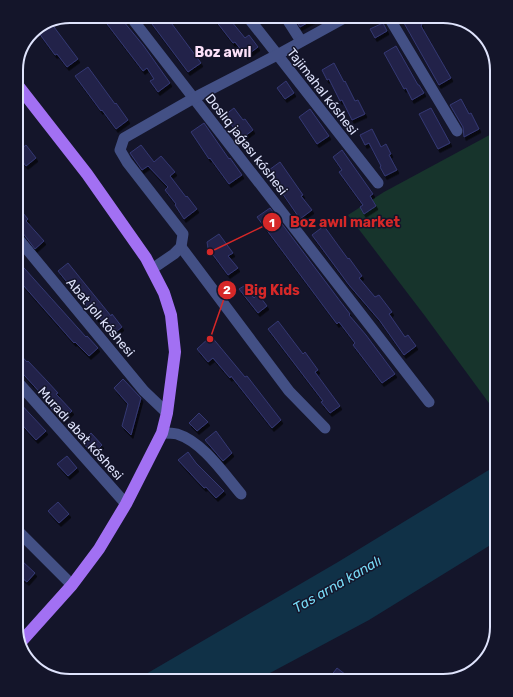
<svg xmlns="http://www.w3.org/2000/svg" width="513" height="697" font-family="Rubik,sans-serif">
	<style>
		.green { fill: #17342c }
		.water { fill: #103147 }
		.building { fill: #21234a; stroke: #353873; filter: url(#shadow) }
		.lines { fill: none; stroke-linecap: round; stroke-linejoin: round }
		.minor { stroke: #435085; stroke-width: 11 }
		.major { stroke: #a270f3; stroke-width: 12 }
		.labels { text-anchor: middle; stroke-width: 3; stroke-linejoin: round; paint-order: stroke }
		.street-label { font-size: 13px; fill: #dfe3fc; stroke: #14152a }
		.neighbourhood-label { font-size: 14px; font-weight: bold; fill: #fce1f9; stroke: #14152a }
		.water-label { font-size: 14px; font-style: italic; fill: #76d8f3; stroke: #14152a }
		.rim { fill: none; stroke: #dfe3fc; stroke-width: 2 }
		.leader { fill: none; stroke: #d62828; stroke-width: 1.5 }
		.callout-dot { fill: #d62828; stroke: #14152a; stroke-width: 1.5 }
		.mark-label { font-size: 12px; text-anchor: middle; font-weight: bold; fill: #fff }
		.callout-label { font-size: 14px; text-anchor: middle; font-weight: bold; fill: #d62828; stroke: #14152a; stroke-width: 3; stroke-linejoin: round; paint-order: stroke }
	</style>
	<defs>
		<filter id="shadow"><feDropShadow dx="2" dy="3.5" stdDeviation="0" flood-color="#0009"/></filter>
	</defs>
	<rect width="100%" height="100%" fill="#14152a"/>
	<polygon class="green" points="497,131 497,414 425,316 348,215 384,192"/>
	<polygon class="water" points="497,465 497,541 369,620 255,681 134,681 338,562"/>
	<g class="building">
		<polygon points="110,16 119,16 143,45 170,83 158,92 150,81 154,79 147,68 143,71 104,20"/>
		<polygon points="146,16 166,16 201,63 188,72"/>
		<polygon points="212,16 227,16 245,38 249,35 258,47 246,56 235,42 233,43"/>
		<polygon points="293,16 320,16 300,27"/>
		<polygon points="400,16 417,16 422,25 421,26 451,78 439,85"/>
		<polygon points="51,23 78,59 67,67 57,54 55,55 36,29"/>
		<polygon points="383,23 387,31 375,38 370,29"/>
		<polygon points="396,46 418,85 419,85 424,93 412,100 406,88 404,89 384,53"/>
		<polygon points="334,63 344,82 345,81 355,101 358,100 365,114 352,120 342,100 340,101 329,79 327,80 322,70"/>
		<polygon points="88,67 115,104 116,103 128,120 116,129 102,110 101,111 75,76"/>
		<polygon points="286,81 294,93 285,99 277,88"/>
		<polygon points="461,99 469,114 471,113 479,129 464,137 463,127 450,105"/>
		<polygon points="234,108 243,120 245,119 253,130 241,139 225,115"/>
		<polygon points="431,108 450,143 438,149 419,114"/>
		<polygon points="310,109 329,136 317,144 299,117"/>
		<polygon points="204,123 229,159 230,158 242,175 229,184 210,158 209,159 191,132"/>
		<polygon points="372,129 381,147 386,144 391,154 389,155 397,170 385,176 380,167 381,166 369,143 365,145 360,135"/>
		<polygon points="26,145 36,158 26,166 16,153"/>
		<polygon points="141,145 154,162 161,156 175,172 170,176 186,197 187,196 197,209 184,219 175,205 176,204 165,190 168,187 148,166 142,170 130,153"/>
		<polygon points="342,150 373,194 370,196 376,206 364,214 360,207 363,205 339,172 342,170 333,157"/>
		<polygon points="280,162 303,195 301,196 312,210 300,219 278,187 280,185 269,170"/>
		<polygon points="16,205 28,219 26,221 44,241 35,249 16,224"/>
		<polygon points="270,208 340,301 350,314 349,315 366,335 395,374 382,383 353,345 355,343 339,322 337,324 257,217"/>
		<polygon points="324,226 348,259 349,258 362,276 359,278 375,297 379,295 392,312 389,314 405,337 408,335 416,346 404,355 380,321 349,285 312,235"/>
		<polygon points="219,234 233,253 228,256 238,268 228,275 208,248 207,242"/>
		<polygon points="16,259 86,337 87,336 98,348 89,356 75,342 74,343 16,277"/>
		<polygon points="68,263 111,316 112,314 122,327 112,335 99,317 97,319 58,271"/>
		<polygon points="244,286 254,298 258,294 267,306 258,313 239,289"/>
		<polygon points="278,321 303,354 305,352 318,370 315,372 340,406 330,413 321,402 323,401 268,329"/>
		<polygon points="211,336 245,377 247,376 281,420 272,428 231,376 230,378 213,358 208,362 197,349"/>
		<polygon points="16,350 27,362 28,361 47,381 58,393 56,394 72,411 62,420 51,408 53,407 16,366"/>
		<polygon points="123,379 141,398 131,435 122,426 128,404 114,388"/>
		<polygon points="16,399 46,431 36,440 16,418"/>
		<polygon points="199,413 208,422 197,431 189,423"/>
		<polygon points="216,431 232,453 223,461 205,440"/>
		<polygon points="91,433 102,445 93,454 82,442"/>
		<polygon points="188,452 196,463 224,491 216,498 206,487 204,488 178,460"/>
		<polygon points="67,456 77,468 68,476 57,464"/>
		<polygon points="58,502 69,514 59,523 48,511"/>
		<polygon points="22,561 35,573 27,582 16,573 16,568"/>
		<polygon points="337,668 354,681 327,681"/>
	</g>
	<g class="lines">
		<g class="minor">
			<polyline points="130,16 429,402"/>
			<polyline points="247,16 378,183"/>
			<polyline points="285,16 301,41"/>
			<polyline points="388,16 457,131"/>
			<polyline points="16,236 144,391 167,413"/>
			<polyline points="181,247 289,391 325,428"/>
			<polyline points="152,269 174,254 181,247 183,234 127,162 120,150 124,138 194,98 277,55 348,16"/>
			<polyline points="16,380 126,504"/>
			<path d="M162,433C167,433 173,433 177,434C203,442 224,474 241,494"/>
			<polyline points="16,529 72,585"/>
		</g>
		<polyline class="major" points="16,83 87,174 146,258 164,293 171,315 175,352 167,413 162,433 126,504 99,549 72,585 20,643"/>
	</g>
	<g class="labels">
		<g class="street-label">
			<text transform="translate(323 91) rotate(52)" y="5">Tajimahal kóshesi</text>
			<text transform="translate(247 144) rotate(52)" y="5">Doslıq jaǵası kóshesi</text>
			<text transform="translate(101 317) rotate(50)" y="5">Abat jolı kóshesi</text>
			<text transform="translate(81 433) rotate(48)" y="5">Muradı abat kóshesi</text>
		</g>
		<g class="neighbourhood-label">
			<text x="223" y="57">Boz awıl</text>
		</g>
		<g class="water-label">
			<text transform="translate(337 584) rotate(-30)" y="5">Tas arna kanalı</text>
		</g>
	</g>
	<path d="M0 0H513V697H0ZM70 23H443A47 47 0 0 1 490 70V627A47 47 0 0 1 443 674H70A47 47 0 0 1 23 627V70A47 47 0 0 1 70 23Z" fill="#14152a" fill-rule="evenodd"/>
	<path class="rim" d="M70 23H443A47 47 0 0 1 490 70V627A47 47 0 0 1 443 674H70A47 47 0 0 1 23 627V70A47 47 0 0 1 70 23Z"/>
	<path class="leader" d="M210 252L272 222M210 339L227 290"/>
	<g class="callout-dot">
		<circle cx="210" cy="252" r="4"/>
		<circle cx="210" cy="339" r="4"/>
		<circle cx="272" cy="222" r="10"/>
		<circle cx="227" cy="290" r="10"/>
	</g>
	<g class="mark-label">
		<text x="272" y="227">1</text>
		<text x="227" y="294">2</text>
	</g>
	<g class="callout-label">
		<text x="345" y="227">Boz awıl market</text>
		<text x="272" y="295">Big Kids</text>
	</g>
</svg>
